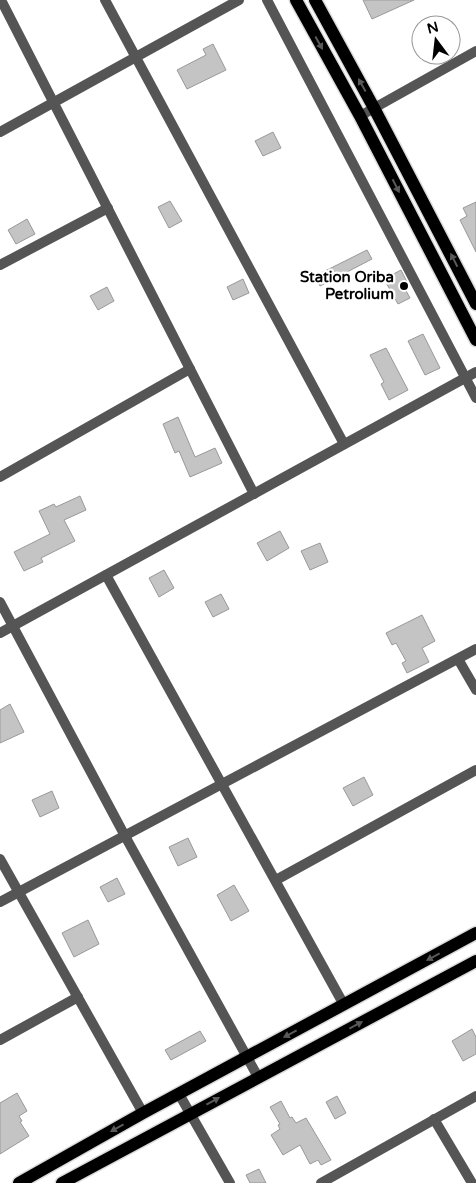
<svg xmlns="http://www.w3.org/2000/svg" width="476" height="1183" font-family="'Varela Round',sans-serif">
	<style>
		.building { fill: #c4c4c4; stroke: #999 }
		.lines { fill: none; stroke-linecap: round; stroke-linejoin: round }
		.primary-casing { stroke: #dbdbdb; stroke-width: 15 }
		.minor { stroke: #555; stroke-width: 10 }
		.primary { stroke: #000; stroke-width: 12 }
		.oneway { fill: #595959 }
		.poi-dot { fill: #000; stroke: #fff; stroke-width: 2 }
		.labels { text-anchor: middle; stroke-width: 4.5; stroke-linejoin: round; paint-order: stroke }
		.poi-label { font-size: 15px; font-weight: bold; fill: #000; stroke: #fff; text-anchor: end }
	</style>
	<rect width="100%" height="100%" fill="#fff"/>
	<g class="building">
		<polygon points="363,0 414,0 372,19"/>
		<polygon points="213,44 226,70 187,89 177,70 206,55 203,49"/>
		<polygon points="273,132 281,148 263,156 255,141"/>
		<polygon points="170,201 182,221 169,228 158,207"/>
		<polygon points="476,202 476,252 460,220 467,216 463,208"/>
		<polygon points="27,219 35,234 16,244 8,230"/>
		<polygon points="367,250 372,259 320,286 315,276"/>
		<polygon points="401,270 407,282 403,285 410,298 398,304 384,279"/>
		<polygon points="243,279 249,293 233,300 227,287"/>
		<polygon points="107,287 114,301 98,310 90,296"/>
		<polygon points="423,334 440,368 425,375 408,341"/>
		<polygon points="386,348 408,390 389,400 381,384 384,382 370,355"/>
		<polygon points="178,417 195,457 215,448 222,463 190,477 179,451 175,453 163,424"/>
		<polygon points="80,496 86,510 64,520 75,541 41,558 43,562 24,571 14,552 50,534 39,511 54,504 56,507"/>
		<polygon points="280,531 289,548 267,561 257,543"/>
		<polygon points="320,543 328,562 310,570 301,551"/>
		<polygon points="164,570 174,588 159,597 149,578"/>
		<polygon points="221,594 229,609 213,617 205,602"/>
		<polygon points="422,615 435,641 422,648 429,662 407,673 402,663 406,661 396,643 392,645 386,633"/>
		<polygon points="10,704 24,732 0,743 0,710"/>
		<polygon points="364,777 373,795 353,806 343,788"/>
		<polygon points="52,791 59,808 40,817 32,800"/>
		<polygon points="188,838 197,857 178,866 169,847"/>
		<polygon points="117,878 125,894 108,902 100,887"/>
		<polygon points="234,885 249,911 231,921 217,895"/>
		<polygon points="88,920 99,944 74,957 62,933"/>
		<polygon points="472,1029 476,1037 476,1054 463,1061 452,1041"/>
		<polygon points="200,1031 206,1041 171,1060 165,1050"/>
		<polygon points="17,1093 27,1111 19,1116 22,1121 20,1122 29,1136 0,1154 0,1103"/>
		<polygon points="337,1096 346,1113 335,1119 326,1102"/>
		<polygon points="281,1101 290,1118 292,1117 296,1123 306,1118 331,1160 321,1165 318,1160 310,1164 300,1145 283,1155 271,1135 280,1129 278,1125 280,1124 270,1107"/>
		<polygon points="259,1169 266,1183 250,1183 246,1175"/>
	</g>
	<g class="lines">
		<defs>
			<g id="primary">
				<polyline points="296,0 360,116 476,340"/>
				<polyline points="315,0 374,108 476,304"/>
				<polyline points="19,1183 143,1113 476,933"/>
				<polyline points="62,1183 476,961"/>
			</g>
		</defs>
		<use href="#primary" class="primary-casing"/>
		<g class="minor">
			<polyline points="1,0 254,494"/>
			<polyline points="105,0 344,444"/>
			<polyline points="267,0 476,398"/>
			<polyline points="360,116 476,51"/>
			<polyline points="0,132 239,0"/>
			<polyline points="0,265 108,208"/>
			<polyline points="0,477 190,369"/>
			<polyline points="106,575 344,1005"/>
			<polyline points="0,602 125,836 258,1077"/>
			<polyline points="0,633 476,372"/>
			<polyline points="458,659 476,690"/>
			<polyline points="0,859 143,1113"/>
			<polyline points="276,880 476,770"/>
			<polyline points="0,902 476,649"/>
			<polyline points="0,1040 78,997"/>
			<polyline points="179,1094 230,1183"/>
			<polyline points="434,1119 472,1183"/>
			<polyline points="321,1183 476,1096"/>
		</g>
		<use href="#primary" class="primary"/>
	</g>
	<defs><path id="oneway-solid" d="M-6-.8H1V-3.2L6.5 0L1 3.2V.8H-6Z" transform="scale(1.25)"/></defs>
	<g class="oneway">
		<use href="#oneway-solid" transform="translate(319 43) rotate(61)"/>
		<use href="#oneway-solid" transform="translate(362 85) rotate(-119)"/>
		<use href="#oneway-solid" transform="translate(396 186) rotate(63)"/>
		<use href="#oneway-solid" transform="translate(454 260) rotate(-117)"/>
		<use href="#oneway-solid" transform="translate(433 957) rotate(152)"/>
		<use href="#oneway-solid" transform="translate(356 1025) rotate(-28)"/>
		<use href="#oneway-solid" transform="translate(290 1034) rotate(152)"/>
		<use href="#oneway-solid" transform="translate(213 1101) rotate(-29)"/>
		<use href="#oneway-solid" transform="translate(117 1128) rotate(151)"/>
	</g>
	<circle class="poi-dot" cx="404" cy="286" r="5"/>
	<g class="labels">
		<g class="poi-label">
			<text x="394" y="282">Station Oriba<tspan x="394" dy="17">Petrolium</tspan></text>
		</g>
	</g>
	<g transform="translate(436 40) rotate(345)"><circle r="24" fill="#ffffff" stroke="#999999"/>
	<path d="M0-4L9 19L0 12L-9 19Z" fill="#000000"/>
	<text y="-8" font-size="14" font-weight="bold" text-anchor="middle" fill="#000000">N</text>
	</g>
</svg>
